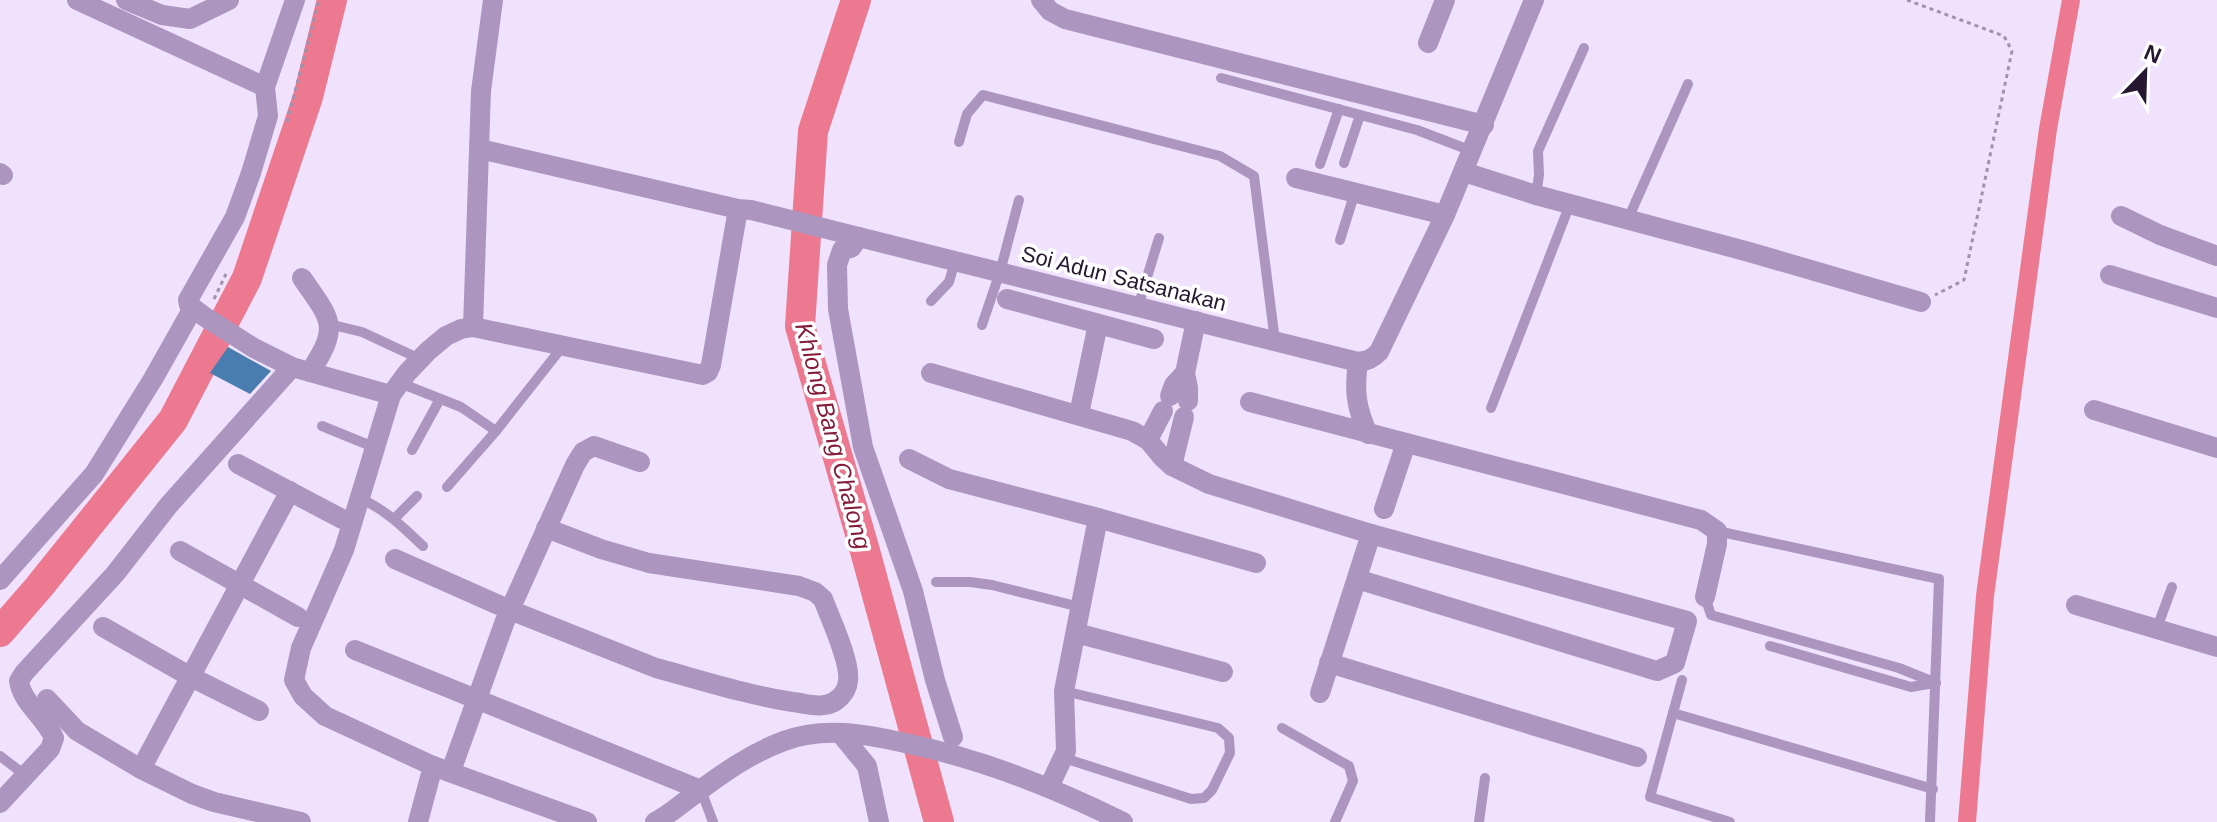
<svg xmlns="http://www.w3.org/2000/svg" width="2217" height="822" font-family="Helvetica,sans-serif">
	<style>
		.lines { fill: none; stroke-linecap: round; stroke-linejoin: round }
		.canal { stroke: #ec798f; stroke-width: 18 }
		.river { stroke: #ec798f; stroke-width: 30 }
		.building { fill: #497daf }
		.path { stroke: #a092ac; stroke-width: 3; stroke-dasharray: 4 4; stroke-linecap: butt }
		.lane { stroke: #ac96c0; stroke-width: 10 }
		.street { stroke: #ac96c0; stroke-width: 20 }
		.labels { text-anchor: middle; stroke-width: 7; stroke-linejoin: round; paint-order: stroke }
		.street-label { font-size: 22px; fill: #261830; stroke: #fff }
		.water-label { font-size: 24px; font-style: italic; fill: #831b39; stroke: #fff }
	</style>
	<rect width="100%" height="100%" fill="#f0e2fd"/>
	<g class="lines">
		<polyline class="canal" points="1967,822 1985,596 2048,129 2071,0"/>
		<g class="river">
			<polyline points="856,0 813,131 800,326 865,551 939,822"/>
			<polyline points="0,632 39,587 173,420 247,278 308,97 332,0"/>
		</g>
	</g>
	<polygon class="building" points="228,347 271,371 250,394 210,373"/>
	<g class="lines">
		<g class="path">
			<polyline points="1907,0 2004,36 2012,51 1964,280 1935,295"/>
			<polyline points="287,122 319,0"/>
			<polyline points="214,299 226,274"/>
		</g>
		<g class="lane">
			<polyline points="1221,78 1417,130 1472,151"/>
			<polyline points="959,142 967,114 983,95 1220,156 1254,176 1275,341"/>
			<polyline points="1344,163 1360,115"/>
			<polyline points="1320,164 1339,109"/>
			<polyline points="1536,195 1539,175 1538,151 1584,48"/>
			<polyline points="1628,219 1688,84"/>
			<polyline points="1340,240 1355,192"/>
			<polyline points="931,301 949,282 955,261"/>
			<polyline points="1138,307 1159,238"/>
			<polyline points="329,324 362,332 420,359"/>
			<polyline points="982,325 1000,272 1019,200"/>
			<polyline points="400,383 461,407 496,431"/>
			<polyline points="1491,408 1570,204"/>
			<polyline points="322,426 376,448"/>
			<polyline points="412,450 440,399"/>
			<polyline points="447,487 496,431 563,346"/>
			<path d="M361,499C385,509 404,528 423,546"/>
			<polyline points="394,519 417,496"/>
			<polyline points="1717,531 1939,579 1930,822"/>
			<polyline points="936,582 970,582 992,585 1080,607"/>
			<polyline points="1705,597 1711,615 1899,668 1936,683"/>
			<polyline points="2157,628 2172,587"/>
			<polyline points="1770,646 1911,687 1934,683"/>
			<polyline points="1682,680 1650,797 1730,822"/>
			<polyline points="1673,713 1933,789"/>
			<polyline points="1282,728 1349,766 1353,781 1335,822"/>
			<polyline points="0,756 25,775"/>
			<polyline points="1064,758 1191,799 1204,798 1212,790 1230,753 1229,738 1218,728 1064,691"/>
			<polyline points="701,790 713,822"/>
			<polyline points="1479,822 1485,778"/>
		</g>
		<g class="street">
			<polyline points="77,0 265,87"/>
			<polyline points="126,0 162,15 190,19 229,0"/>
			<polyline points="295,0 265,87 268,116 251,173 235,217 188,300 189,305 205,317 254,348 292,367 391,395"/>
			<polyline points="1041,0 1050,11 1065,19 1484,125"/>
			<polyline points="1428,43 1445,0"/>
			<path d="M480,149L738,209L751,210L1358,362C1367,361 1372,359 1379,352L1445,215L1534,0"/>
			<polyline points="1464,172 1536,195 1749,252 1921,302"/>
			<polyline points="0,173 3,175"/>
			<polyline points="1296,178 1445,215"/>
			<polyline points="2121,216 2160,235 2217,256"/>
			<polyline points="859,237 851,248 842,250 837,265 838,309 863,447 913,591 935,680 953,737"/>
			<polyline points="2110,275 2217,308"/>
			<path d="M302,278C332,321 340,326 310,372"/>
			<polyline points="1007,299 1154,339"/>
			<polyline points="473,327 481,91 493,0"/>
			<path d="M1358,362C1354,391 1356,407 1368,434"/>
			<polyline points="931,373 1132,431 1148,440 1162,457 1172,466 1209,484 1371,534 1687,621 1675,663 1657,671 1357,579"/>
			<polyline points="1185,373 1196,321"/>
			<polyline points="1170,396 1174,385 1185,373 1188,388 1188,401"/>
			<polyline points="1250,402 1701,520 1717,531 1717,544 1705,597"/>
			<polyline points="2094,410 2217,448"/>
			<polyline points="1079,414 1098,324"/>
			<polyline points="1148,440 1163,411"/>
			<polyline points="909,459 949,479 1098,518 1256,563"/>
			<polyline points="238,464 342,519"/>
			<polyline points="1172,466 1184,417"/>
			<polyline points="290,491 141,769 192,794 214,802 301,822"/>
			<polyline points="1384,509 1406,443"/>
			<polyline points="180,551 298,617"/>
			<path d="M395,559L510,610L656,668C701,680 747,695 793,702C803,703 814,707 824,705C836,704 847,693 848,681C851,662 830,618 823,599L815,592L799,586L649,563L601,549L546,528"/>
			<polyline points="0,580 94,474 153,379 193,308"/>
			<polyline points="2076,605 2217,647"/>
			<polyline points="103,627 191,677 259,711"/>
			<polyline points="1076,633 1223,672"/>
			<polyline points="355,650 701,790"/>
			<polyline points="1329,663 1637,757"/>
			<polyline points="1320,693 1371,534"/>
			<polyline points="47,699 77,731 141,769"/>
			<polyline points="840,733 867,766 879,822"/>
			<polyline points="451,771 505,621 575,465 583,452 594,446 640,462"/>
			<polyline points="1049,787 1066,751 1064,691 1098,518"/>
			<path d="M0,803L50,749L54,738C46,718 22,703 19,681L24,673L115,574L168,506L292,367"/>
			<polyline points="418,822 433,766"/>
			<polyline points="587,822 433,766 325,716 303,696 294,680 301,648 344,550 391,395 407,373 428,351 446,336 461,329 473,327 703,375 708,372 711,365 738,209"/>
			<path d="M655,822C669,815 682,803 695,794C723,773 751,753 784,741C823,726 866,734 905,743C982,759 1053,787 1123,822"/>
		</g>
	</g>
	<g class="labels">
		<g class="street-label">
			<text transform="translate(1124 278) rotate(14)" y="8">Soi Adun Satsanakan</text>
		</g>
		<g class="water-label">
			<text transform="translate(833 436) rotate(75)" y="8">Khlong Bang Chalong</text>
		</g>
	</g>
	<g transform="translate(2145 72) rotate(23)" stroke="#ffffff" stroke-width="6" paint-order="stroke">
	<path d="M0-6L14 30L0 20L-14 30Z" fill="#261830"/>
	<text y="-12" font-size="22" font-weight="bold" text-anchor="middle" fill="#261830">N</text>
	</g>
</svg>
